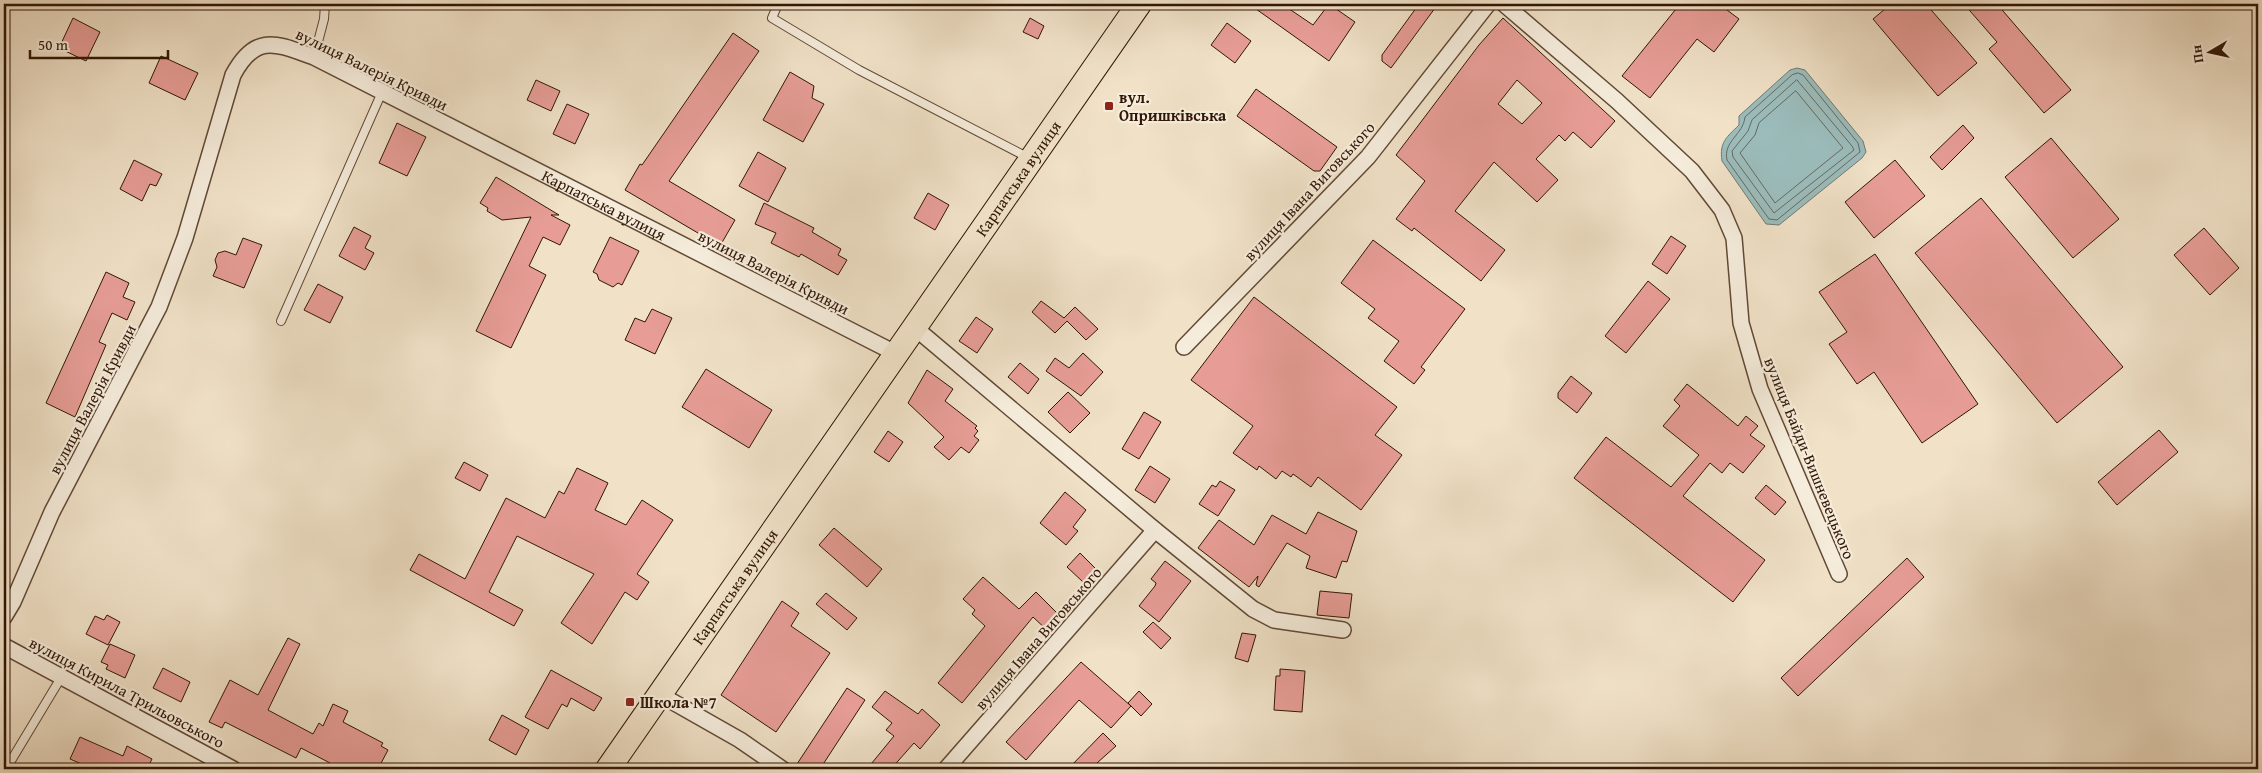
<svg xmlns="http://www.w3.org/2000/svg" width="2262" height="773" font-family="'Gentium Book Plus',serif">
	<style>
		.water { fill: #9bbcbb; stroke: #717a72 }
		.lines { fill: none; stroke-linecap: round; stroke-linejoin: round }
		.shore { stroke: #666960; stroke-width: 1 }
		.building { fill: #e79d96; stroke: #311605; fill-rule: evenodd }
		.service-casing { stroke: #614936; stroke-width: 10 }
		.minor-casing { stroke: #614936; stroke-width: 18 }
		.primary-casing { stroke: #311605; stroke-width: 26 }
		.service { stroke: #f5ecdb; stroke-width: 8 }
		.minor { stroke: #f5ecdb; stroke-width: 15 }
		.primary { stroke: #f0e1c7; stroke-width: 24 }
		.poi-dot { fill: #8f2418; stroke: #f5ecdb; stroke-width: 2 }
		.labels { text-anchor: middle; stroke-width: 4.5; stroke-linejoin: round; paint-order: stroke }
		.street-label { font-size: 16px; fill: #311605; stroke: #f5ecdb }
		.poi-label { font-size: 16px; font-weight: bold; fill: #311605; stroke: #f5ecdb; text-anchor: start }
	</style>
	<rect width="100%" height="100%" fill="#f0e1c7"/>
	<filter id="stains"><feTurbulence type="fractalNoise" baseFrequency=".004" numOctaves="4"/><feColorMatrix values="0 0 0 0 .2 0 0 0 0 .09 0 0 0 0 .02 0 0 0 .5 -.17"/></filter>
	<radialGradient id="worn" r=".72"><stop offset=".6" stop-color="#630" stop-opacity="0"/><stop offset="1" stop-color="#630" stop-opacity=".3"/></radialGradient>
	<path class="water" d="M1797,68L1805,70L1863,141L1866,152L1862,158L1779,225L1766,224L1722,161C1719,142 1727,137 1739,125V116L1790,70Z"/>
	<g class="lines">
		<g class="shore">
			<path d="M1798,73L1803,75L1858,143L1860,152L1777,220L1769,219L1727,160C1723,141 1743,135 1745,117L1792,75Z"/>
			<polygon points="1797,80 1852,146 1854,150 1774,213 1733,157 1732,151 1748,131 1752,120"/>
			<polygon points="1796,91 1843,148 1775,203 1740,153 1755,135 1759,123"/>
		</g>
	</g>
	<g class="building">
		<polygon points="1249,4 1282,4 1313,25 1329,4 1355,22 1329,61"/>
		<polygon points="1419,4 1438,4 1391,68 1382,61 1382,55"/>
		<polygon points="1680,4 1719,4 1739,19 1714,52 1697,39 1650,98 1622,76"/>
		<polygon points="1891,4 1926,4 1977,63 1938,96 1873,19"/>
		<polygon points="1964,4 1997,4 2071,90 2044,113 1989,49 1997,42"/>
		<polygon points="73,18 100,32 86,61 59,48"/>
		<polygon points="1030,18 1044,26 1038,39 1023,32"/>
		<path d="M1503,18L1615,121L1591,148L1573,132L1565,141L1559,135L1536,159L1558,180L1537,202L1494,162L1455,211L1505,250L1481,281L1414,228L1412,231L1396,219L1425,181L1396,155L1479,45ZM1517,80L1542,103L1522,124L1498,104Z"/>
		<polygon points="1227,23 1251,41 1235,63 1211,45"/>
		<polygon points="733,33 759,51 669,181 735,220 720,246 625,190 640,164 642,165"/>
		<polygon points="161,56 198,73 185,100 149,83"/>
		<polygon points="790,72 814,86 812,98 824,104 803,142 763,120"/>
		<polygon points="536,80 560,91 551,111 527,100"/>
		<polygon points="1256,89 1337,147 1320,171 1314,171 1237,116"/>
		<polygon points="567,104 589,114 575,144 553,134"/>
		<polygon points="397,123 426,137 407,176 379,163"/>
		<polygon points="1963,125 1974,138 1942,170 1930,157"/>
		<polygon points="2051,138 2119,219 2073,258 2005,177"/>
		<polygon points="758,152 786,168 768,202 739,186"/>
		<polygon points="134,160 162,174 156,186 150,184 142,201 120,189"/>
		<polygon points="1895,160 1925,196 1874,238 1845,202"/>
		<polygon points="496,177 559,215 551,215 570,225 560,245 543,237 529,266 546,275 511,348 476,331 531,217 502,220 487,211 488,208 480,203"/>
		<polygon points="928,193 949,205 935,230 914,218"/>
		<polygon points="1981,198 2123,367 2057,423 1915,253"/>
		<polygon points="764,203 814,228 812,232 841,249 838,255 847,260 838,275 801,254 799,257 771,243 776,233 755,224"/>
		<polygon points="354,227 371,236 365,248 374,253 365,270 339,256"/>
		<polygon points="2204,228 2239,268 2210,295 2174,255"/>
		<polygon points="1671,236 1686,246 1667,274 1652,264"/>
		<polygon points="610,237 639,251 622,285 618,283 613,287 599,280 597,274 593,272"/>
		<polygon points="243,238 262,245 244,288 213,276 217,267 215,260 218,253 225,251 236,255"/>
		<polygon points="1373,240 1465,309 1421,367 1425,370 1414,384 1384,361 1399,341 1368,318 1375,309 1341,283"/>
		<polygon points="1875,254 1978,404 1922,443 1874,372 1857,384 1829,344 1847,332 1819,292"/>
		<polygon points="106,272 129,283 123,297 135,302 127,320 112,313 99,342 106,345 75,417 46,403"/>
		<polygon points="1648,281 1670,299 1626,353 1605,336"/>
		<polygon points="318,284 343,297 330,323 304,310"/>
		<polygon points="1254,297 1397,407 1375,435 1402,455 1361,510 1318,477 1311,487 1293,474 1291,477 1282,471 1276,479 1259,466 1257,470 1233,453 1253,426 1191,380"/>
		<polygon points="1041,301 1064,318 1075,307 1098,329 1086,340 1067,321 1055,333 1032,312"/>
		<polygon points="652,309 672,318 655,354 625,340 635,318 645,322"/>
		<polygon points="976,317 993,329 977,353 959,341"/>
		<polygon points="1083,353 1103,372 1081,396 1046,371 1055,358 1069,368"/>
		<polygon points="1020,363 1039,379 1028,394 1008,377"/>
		<polygon points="706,369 772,410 749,448 682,407"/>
		<polygon points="927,370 953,389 945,401 977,426 975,428 978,431 974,436 979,440 969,453 961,447 949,460 934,447 944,437 908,403"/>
		<polygon points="1571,376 1592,393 1577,413 1558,398 1558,393"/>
		<polygon points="1687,384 1738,426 1746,416 1758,426 1750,435 1765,446 1743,473 1730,463 1722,473 1710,463 1683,496 1765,560 1733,602 1574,478 1606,437 1671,487 1699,455 1663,426 1680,406 1674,400"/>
		<polygon points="1068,392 1090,413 1070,433 1048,412"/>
		<polygon points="1144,412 1161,422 1139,459 1122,449"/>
		<polygon points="2159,430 2178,452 2117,505 2098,482"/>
		<polygon points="888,431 903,442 889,462 874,452"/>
		<polygon points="464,462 488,475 480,491 455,478"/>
		<polygon points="1150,466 1170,479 1155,503 1135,490"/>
		<polygon points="577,468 608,483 595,510 626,525 642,500 673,520 637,574 649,582 637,600 625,592 592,644 561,623 594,574 517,536 489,592 523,610 514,626 410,570 419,554 465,579 506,498 545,518 559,491 564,494"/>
		<polygon points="1220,481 1235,490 1218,516 1199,504 1212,485 1216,487"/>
		<polygon points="1766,485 1786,502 1775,515 1755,498"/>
		<polygon points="1065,492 1086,510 1073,527 1078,531 1066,545 1040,523"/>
		<polygon points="1318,512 1357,531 1347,562 1342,561 1336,578 1306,568 1310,556 1287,543 1259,587 1256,585 1258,576 1249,587 1198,548 1219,520 1254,545 1272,515 1306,534"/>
		<polygon points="834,528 882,569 867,587 819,545"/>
		<polygon points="1080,553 1096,569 1083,582 1067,567"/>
		<polygon points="1907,558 1924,577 1798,696 1781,678"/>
		<polygon points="1165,561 1191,581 1159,622 1139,606 1155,586 1156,583 1151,579"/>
		<polygon points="983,577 1019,609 1036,592 1062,618 1049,632 1033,617 962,703 938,683 985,626 972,614 975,610 963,599"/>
		<polygon points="1320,591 1352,594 1349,618 1317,615"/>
		<polygon points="826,593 857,618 847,630 816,604"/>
		<polygon points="782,601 799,613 791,626 830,653 776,732 721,695"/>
		<polygon points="107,615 120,622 108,645 86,634 95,616 104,620"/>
		<polygon points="1153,622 1171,638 1161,649 1143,632"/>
		<polygon points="1242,633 1256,635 1248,662 1235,658"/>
		<polygon points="288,638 300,644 268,710 313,734 319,723 323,726 333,704 348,711 343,722 383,743 381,746 388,750 378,769 327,769 330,763 301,748 296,758 225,722 222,728 209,722 230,680 258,695"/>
		<polygon points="110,644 135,655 125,678 106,669 108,665 101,662"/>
		<polygon points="1081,662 1131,706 1111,728 1079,700 1026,760 1006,742"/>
		<polygon points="163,668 190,682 181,702 153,688"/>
		<polygon points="1280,669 1305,671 1302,712 1274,710 1276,676 1280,676"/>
		<polygon points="551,670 602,698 594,711 571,698 567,707 562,704 548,729 525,717"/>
		<polygon points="847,688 865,700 820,769 805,769 797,764"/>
		<polygon points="885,691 918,714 922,709 940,725 920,749 914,743 891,769 867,769 894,736 886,730 892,723 872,707"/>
		<polygon points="1139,691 1152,704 1141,716 1128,703"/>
		<polygon points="502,715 529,730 516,755 489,740"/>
		<polygon points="1103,733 1116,746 1097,763 1094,769 1068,769"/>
		<polygon points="80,737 123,756 127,746 152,759 148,767 153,769 93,769 70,759"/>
	</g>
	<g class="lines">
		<defs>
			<g id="service">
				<polyline points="778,4 772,18 859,70 1029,158"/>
				<polyline points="314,57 324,19 325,4"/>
				<polyline points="281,321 382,92"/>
				<polyline points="6,769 62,676"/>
			</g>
			<g id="minor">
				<polyline points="1504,4 1617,101 1692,171 1722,210 1734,238 1741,323 1760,389 1839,574"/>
				<polyline points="914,327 1155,530 1253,609 1274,620 1343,630"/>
				<polyline points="1184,347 1368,157 1488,4"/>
				<path id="s1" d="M4,617L13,602L52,512L159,307L185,238L233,75C256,32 277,44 314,57L895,353"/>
				<polyline points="4,646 233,769"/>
				<polyline points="659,694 740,740 782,769"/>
				<polyline points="946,769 1155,530"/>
			</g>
			<g id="primary">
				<path id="s2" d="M608,769L1139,4"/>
			</g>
		</defs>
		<use href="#service" class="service-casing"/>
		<use href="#minor" class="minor-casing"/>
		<use href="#primary" class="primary-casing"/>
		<use href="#service" class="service"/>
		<use href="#minor" class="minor"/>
		<use href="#primary" class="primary"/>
	</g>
	<g class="poi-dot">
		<rect x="1104" y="101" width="10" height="10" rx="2.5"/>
		<rect x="625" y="697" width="10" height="10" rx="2.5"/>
	</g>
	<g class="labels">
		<g class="street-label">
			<text transform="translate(372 69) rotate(26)" y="6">вулиця Валерія Кривди</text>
			<text dy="6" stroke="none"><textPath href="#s2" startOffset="719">Карпатська вулиця</textPath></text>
			<text transform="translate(1309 191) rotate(-47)" y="6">вулиця Івана Виговського</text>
			<text dy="6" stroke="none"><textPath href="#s1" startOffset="1012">Карпатська вулиця</textPath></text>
			<text transform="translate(774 272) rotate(27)" y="6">вулиця Валерія Кривди</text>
			<text transform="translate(92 399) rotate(-62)" y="6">вулиця Валерія Кривди</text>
			<text transform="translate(1810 458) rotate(68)" y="6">вулиця Байди-Вишневецького</text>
			<text dy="6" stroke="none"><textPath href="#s2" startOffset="222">Карпатська вулиця</textPath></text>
			<text transform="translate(1038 638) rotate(-49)" y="6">вулиця Івана Виговського</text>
			<text transform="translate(127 692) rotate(28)" y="6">вулиця Кирила Трильовського</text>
		</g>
		<g class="poi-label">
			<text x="1119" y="103">вул.<tspan x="1119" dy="18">Опришківська</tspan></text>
			<text x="640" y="708">Школа №7</text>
		</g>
	</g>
	<rect width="2262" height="773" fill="none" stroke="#f0e1c7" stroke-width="20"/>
	<rect x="5" y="5" width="2252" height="763" fill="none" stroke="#311605" stroke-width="2.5"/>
	<rect x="10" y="10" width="2242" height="753" fill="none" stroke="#311605"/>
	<g transform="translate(2210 52) rotate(261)" stroke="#f5ecdb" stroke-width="4" paint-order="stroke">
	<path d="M0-4L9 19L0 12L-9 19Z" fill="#311605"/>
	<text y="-8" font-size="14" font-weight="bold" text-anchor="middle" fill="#311605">Пн</text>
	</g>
	<path d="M30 50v8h138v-8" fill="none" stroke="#311605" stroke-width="2.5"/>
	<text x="38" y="50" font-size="15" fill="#311605" stroke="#f5ecdb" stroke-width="4" paint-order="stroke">50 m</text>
	<rect width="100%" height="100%" filter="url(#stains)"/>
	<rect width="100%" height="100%" fill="url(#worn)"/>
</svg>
